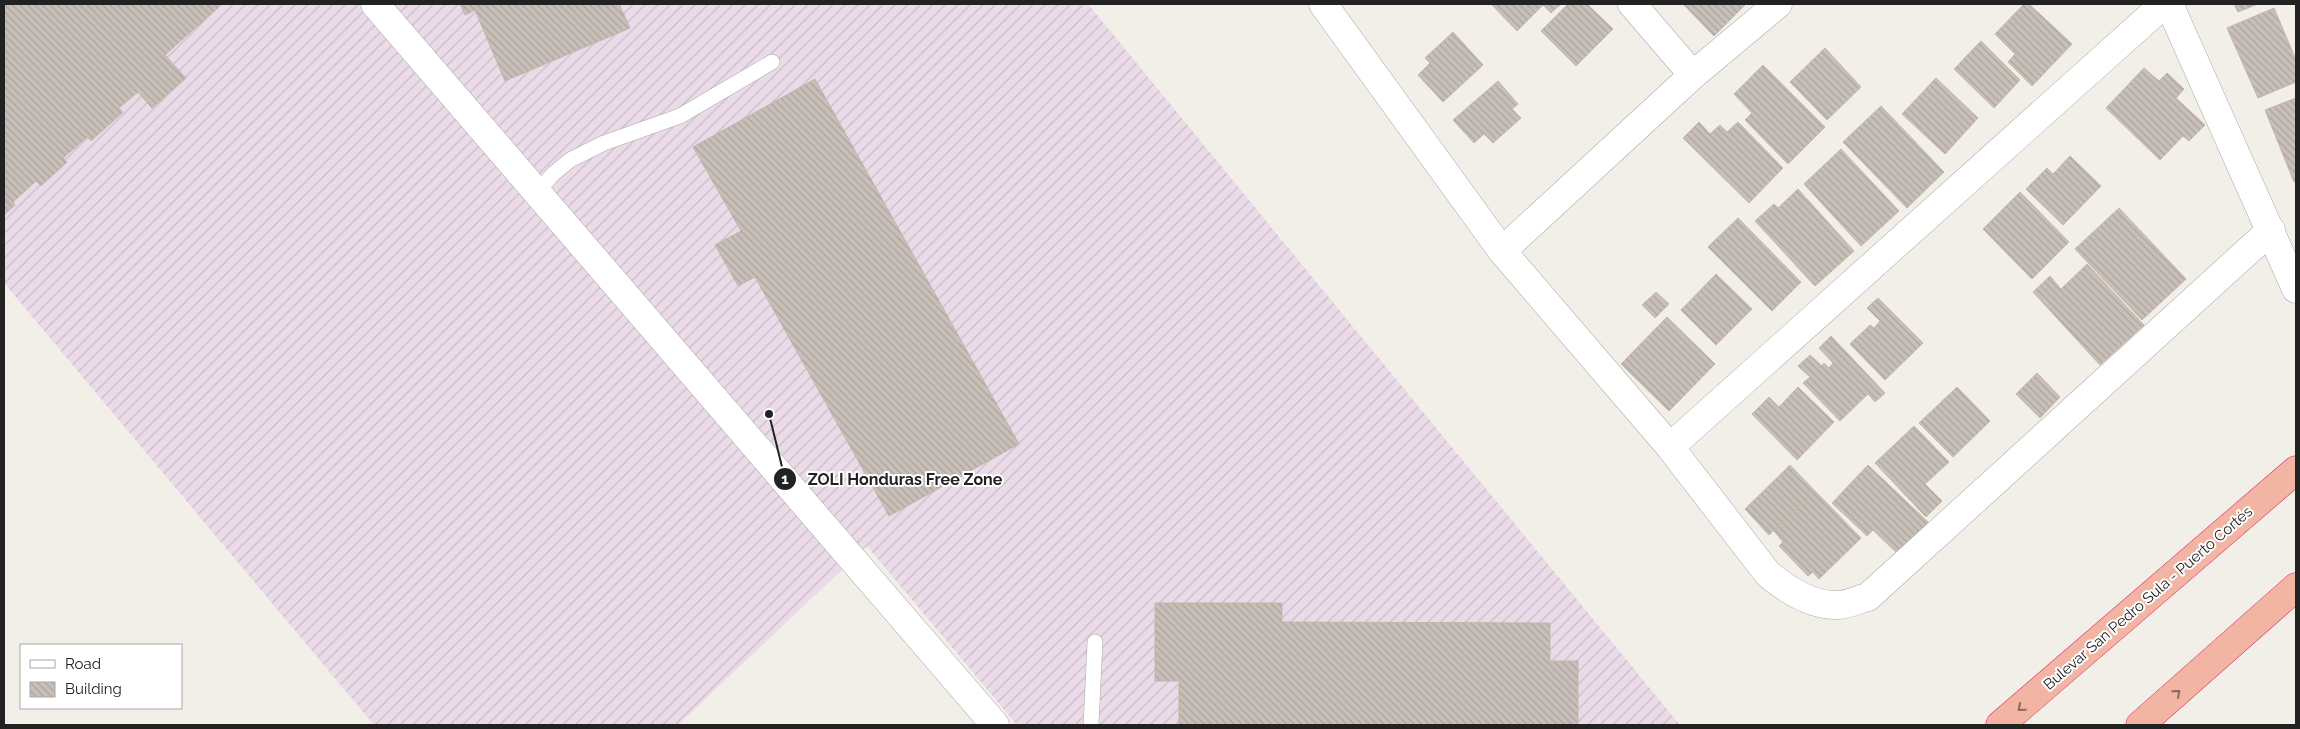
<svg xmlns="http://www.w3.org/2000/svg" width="2300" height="729" font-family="Raleway,sans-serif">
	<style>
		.industrial { fill: url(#industrial-furrows) }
		.building { fill: url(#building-back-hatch); stroke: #c4b6ab }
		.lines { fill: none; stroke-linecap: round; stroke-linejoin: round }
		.service-casing { stroke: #a9a9a9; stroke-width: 16 }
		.minor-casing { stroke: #a9a9a9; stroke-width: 29 }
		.trunk-casing { stroke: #dc2a67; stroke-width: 29 }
		.service { stroke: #fff; stroke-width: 15 }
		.minor { stroke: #fff; stroke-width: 28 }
		.trunk { stroke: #f2b4a3; stroke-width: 28 }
		.oneway { stroke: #8a6b62 }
		.labels { text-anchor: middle; stroke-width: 4; stroke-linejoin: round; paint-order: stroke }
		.street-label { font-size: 15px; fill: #222; stroke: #fff }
		.leader { fill: none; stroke: #222; stroke-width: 2 }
		.callout-dot { fill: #222; stroke: #fff; stroke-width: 2 }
		.mark-label { font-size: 15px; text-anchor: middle; font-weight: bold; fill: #fff }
		.callout-label { font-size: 16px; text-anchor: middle; font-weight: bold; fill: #222; stroke: #fff; stroke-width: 4; stroke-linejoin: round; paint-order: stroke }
	</style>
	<defs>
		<pattern id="industrial-furrows" width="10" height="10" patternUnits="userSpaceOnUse" patternTransform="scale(1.25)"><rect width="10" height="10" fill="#ebdbe8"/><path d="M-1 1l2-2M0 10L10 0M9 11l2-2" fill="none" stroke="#c9bcc7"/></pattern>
		<pattern id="building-back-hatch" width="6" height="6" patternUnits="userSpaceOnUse" patternTransform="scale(1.25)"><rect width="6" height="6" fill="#c7bfb8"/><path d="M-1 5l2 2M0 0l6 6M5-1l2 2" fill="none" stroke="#aba49e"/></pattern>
	</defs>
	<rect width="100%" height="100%" fill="#f2efe9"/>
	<polygon class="industrial" points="4,4 1088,4 1680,725 1017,725 867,546 678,725 374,725 4,283"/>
	<g class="building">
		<polygon points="4,4 222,4 165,55 186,78 152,108 138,92 119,108 123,112 91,141 87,137 63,158 67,162 41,186 36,181 13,202 15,205 4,215"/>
		<polygon points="460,4 619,4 630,28 505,81 475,10 465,15"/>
		<polygon points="1491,4 1561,4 1551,13 1543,5 1517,31"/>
		<polygon points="1568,4 1587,4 1613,29 1576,66 1541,31"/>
		<polygon points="1683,4 1746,4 1714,36"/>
		<polygon points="2024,4 2029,4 2072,44 2032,86 2008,62 2015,54 1995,34"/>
		<polygon points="2234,4 2258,4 2238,12"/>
		<polygon points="2274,8 2296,60 2296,82 2258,98 2227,28"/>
		<polygon points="1453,32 1483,65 1443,102 1418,75 1430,63 1425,58"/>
		<polygon points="1981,41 2020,80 1994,108 1954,69"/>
		<polygon points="1825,48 1861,87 1827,120 1790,82"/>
		<polygon points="1763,65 1825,127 1788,164 1745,120 1752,113 1734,94"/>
		<polygon points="2144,68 2159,81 2167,73 2184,89 2176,98 2205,125 2189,141 2183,136 2160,160 2106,108"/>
		<polygon points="1936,78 1978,118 1945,154 1902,114"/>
		<polygon points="815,79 1019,444 889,516 755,277 738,286 715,245 741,231 693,147"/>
		<polygon points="1498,81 1518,104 1512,109 1521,118 1493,143 1484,134 1474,143 1453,120"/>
		<polygon points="2296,98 2296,181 2294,182 2265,110"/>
		<polygon points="1881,106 1944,172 1907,208 1843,142"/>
		<polygon points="1699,122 1710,134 1720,125 1727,132 1738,122 1783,168 1749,203 1683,138"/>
		<polygon points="1841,149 1899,211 1861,246 1804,184"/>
		<polygon points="2070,156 2101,186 2063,225 2026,189 2047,168 2053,174"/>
		<polygon points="1798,189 1854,251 1815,286 1755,221 1774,204 1778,208"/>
		<polygon points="2020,192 2069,242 2032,279 1983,229"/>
		<polygon points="2119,208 2186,279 2142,320 2075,249"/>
		<polygon points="1738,218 1801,282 1772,311 1708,247"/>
		<polygon points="2087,264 2144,325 2100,365 2033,292 2050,276 2061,289"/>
		<polygon points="1716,274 1752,309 1716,345 1681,310"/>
		<polygon points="1656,292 1669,304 1655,318 1642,305"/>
		<polygon points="1878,298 1923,343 1885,380 1850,344 1870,325 1874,328 1880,321 1867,308"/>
		<polygon points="1667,317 1715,364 1669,411 1621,364"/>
		<polygon points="1831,336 1885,393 1875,402 1868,394 1840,421 1803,383 1810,377 1798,366 1810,355 1822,366 1824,363 1829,368 1833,363 1819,348"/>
		<polygon points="2037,373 2060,397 2040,418 2016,394"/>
		<polygon points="1798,387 1834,422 1797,460 1752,414 1769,397 1779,407"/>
		<polygon points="1957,387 1990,421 1953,457 1919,423"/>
		<polygon points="1914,426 1949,462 1925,484 1942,501 1926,517 1875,463"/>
		<polygon points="1790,465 1815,491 1769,535 1745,509"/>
		<polygon points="1868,465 1928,522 1898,554 1873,530 1867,536 1832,503"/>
		<polygon points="1815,491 1861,538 1819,579 1813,572 1808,576 1779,546 1783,542 1774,531"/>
		<polygon points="1155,603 1282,603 1282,622 1550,623 1550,661 1578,661 1578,725 1179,725 1179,681 1155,681"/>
	</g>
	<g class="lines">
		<defs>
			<g id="service">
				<polyline points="537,192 553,174 570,160 604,143 680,116 772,62"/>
				<polyline points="1091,725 1095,642"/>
			</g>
			<g id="minor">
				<polyline points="375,4 995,725"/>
				<path d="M1323,4L1502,251L1670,447L1768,574C1786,589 1812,606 1838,605C1847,605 1859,599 1868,597L2271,230"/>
				<polyline points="1632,4 1693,75"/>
				<polyline points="2169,4 2296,289"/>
				<polyline points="1502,251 1693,75 1778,4"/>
				<polyline points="1670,447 2164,4"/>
			</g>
			<g id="trunk">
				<polyline points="2000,725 2296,470"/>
				<polyline points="2140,725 2296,587"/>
			</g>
		</defs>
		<use href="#service" class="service-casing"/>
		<use href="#minor" class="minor-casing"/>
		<use href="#trunk" class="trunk-casing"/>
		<use href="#service" class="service"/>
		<use href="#minor" class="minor"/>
		<use href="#trunk" class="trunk"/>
	</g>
	<defs><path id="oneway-chevron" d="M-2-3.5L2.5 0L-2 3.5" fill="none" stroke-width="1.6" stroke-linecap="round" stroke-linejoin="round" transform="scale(1.25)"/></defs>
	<g class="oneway">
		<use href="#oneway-chevron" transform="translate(2177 693) rotate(-41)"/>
		<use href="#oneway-chevron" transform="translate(2021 708) rotate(139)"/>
	</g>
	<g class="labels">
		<g class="street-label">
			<text transform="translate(2148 598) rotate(-41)" y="5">Bulevar San Pedro Sula - Puerto Cortés</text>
		</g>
	</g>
	<path class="leader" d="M769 414L785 479"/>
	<g class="callout-dot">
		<circle cx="769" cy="414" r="5"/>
		<circle cx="785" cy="479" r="12"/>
	</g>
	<g class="mark-label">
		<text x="785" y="484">1</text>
	</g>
	<g class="callout-label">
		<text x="905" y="485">ZOLI Honduras Free Zone</text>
	</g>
	<rect width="2300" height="729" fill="none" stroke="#222222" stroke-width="10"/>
	<rect x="20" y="644" width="162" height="65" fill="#ffffff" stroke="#a7a7a7"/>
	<rect x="30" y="660" width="25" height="8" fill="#ffffff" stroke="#a7a7a7"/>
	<text x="65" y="669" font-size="15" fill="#222222">Road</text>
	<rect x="30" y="682" width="25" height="15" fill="url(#building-back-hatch)" stroke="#a7a7a7"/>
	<text x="65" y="694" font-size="15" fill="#222222">Building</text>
</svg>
